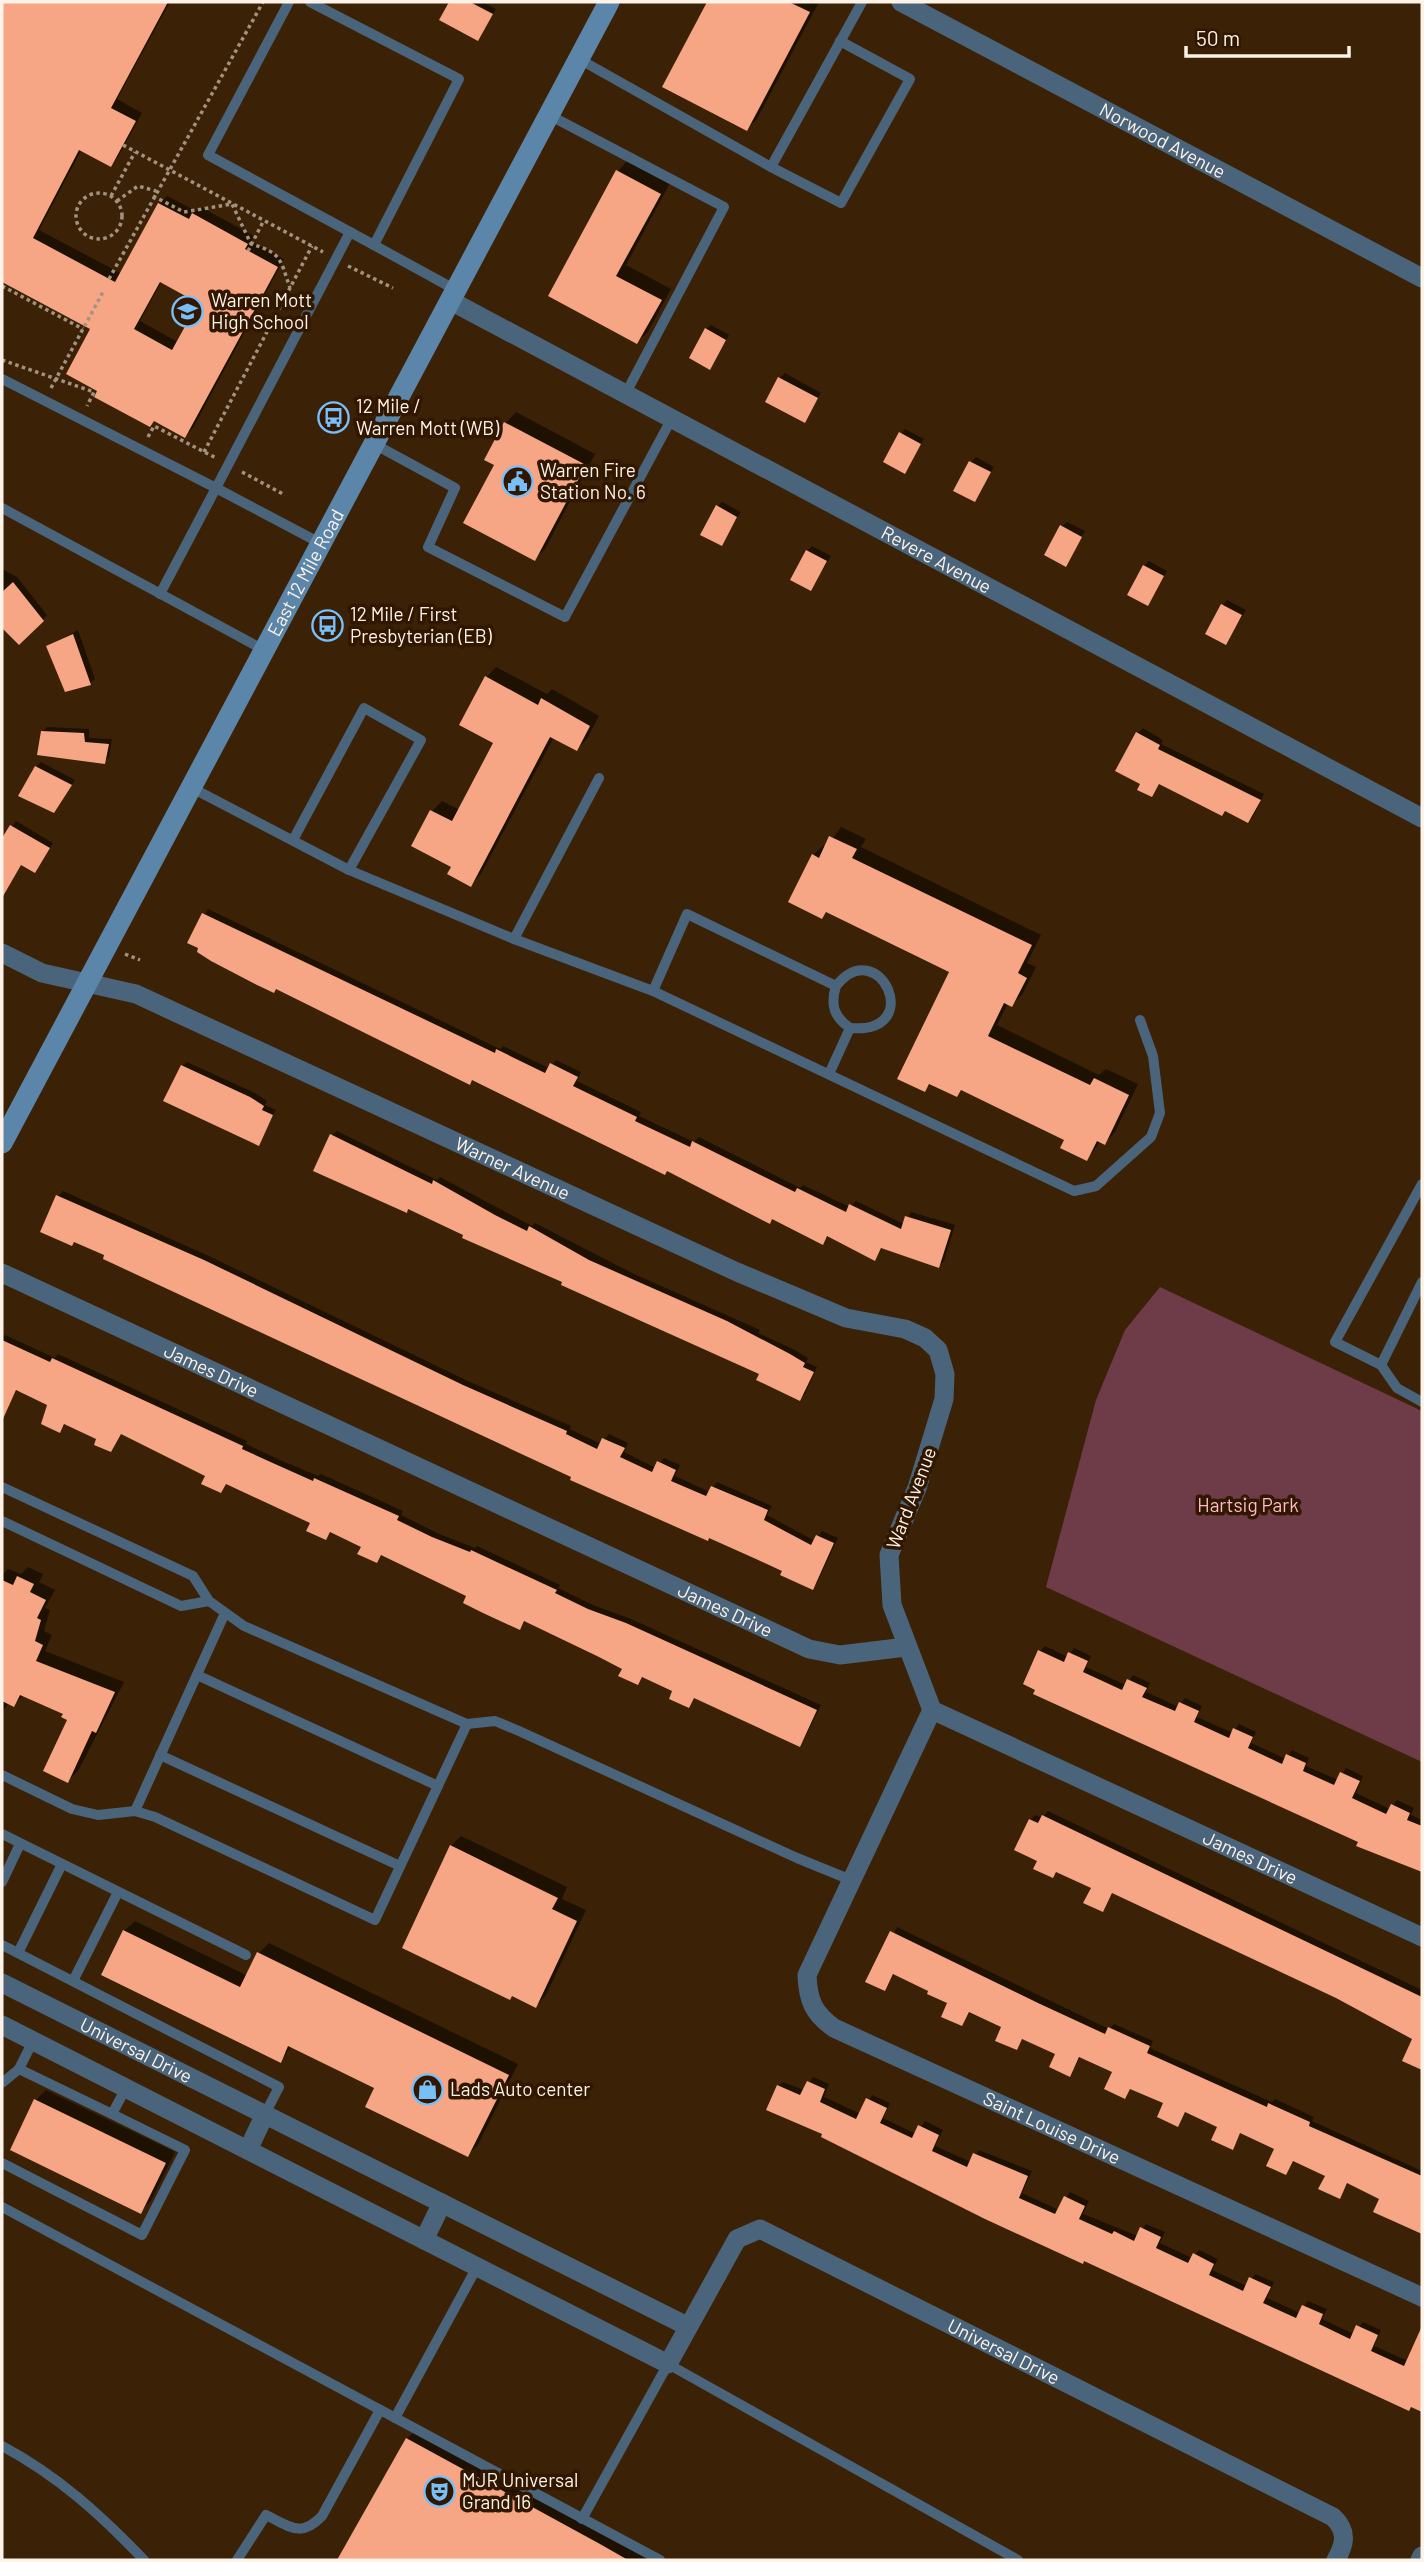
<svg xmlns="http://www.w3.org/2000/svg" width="1424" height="2562" font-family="Barlow,sans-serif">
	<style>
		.green { fill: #6e3c49 }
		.shadow { fill: #0007; fill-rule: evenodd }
		.building { fill: #f6a684; fill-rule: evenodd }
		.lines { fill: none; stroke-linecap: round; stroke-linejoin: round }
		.path { stroke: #a39280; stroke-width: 3.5; stroke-dasharray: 3.5 3.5; stroke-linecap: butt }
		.lane { stroke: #4a657b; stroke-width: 10 }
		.street { stroke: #4a657b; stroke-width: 19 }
		.secondary { stroke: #5b86a9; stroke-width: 21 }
		.labels { text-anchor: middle; stroke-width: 7; stroke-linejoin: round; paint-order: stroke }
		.street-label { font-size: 19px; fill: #fdf3e9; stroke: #311700 }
		.poi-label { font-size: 19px; fill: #fdf3e9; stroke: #311700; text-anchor: start }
		.park-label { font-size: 19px; fill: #ffbaca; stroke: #311700 }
	</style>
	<rect width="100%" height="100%" fill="#3b2105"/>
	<polygon class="green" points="1160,1287 1422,1411 1422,1762 1046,1587 1096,1400 1125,1330"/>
	<g class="shadow">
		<path d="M2,2H170L117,99L142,113L118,157L111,165L82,149L39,230L122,274L160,204L167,196L196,211L201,207L254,236L251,241L284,259L193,428L185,436L155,420L150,425L99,390L92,328L2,280ZM162,281L200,302L178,342L140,321Z"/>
		<polygon points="451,2 483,2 496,9 478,39 442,19"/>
		<polygon points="709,2 819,2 757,119 747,129 664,86"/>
		<polygon points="628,160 670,183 626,265 671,289 648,332 637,342 550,295 618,171"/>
		<polygon points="711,325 729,335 710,368 706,329"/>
		<polygon points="785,373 821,393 804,421 780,378"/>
		<polygon points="516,412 595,454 545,549 534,559 506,423"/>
		<polygon points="905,429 924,439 904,472 901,434"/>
		<polygon points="976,457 994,467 974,500 971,462"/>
		<polygon points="722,502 741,512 721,544 718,506"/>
		<polygon points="1067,522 1085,531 1065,564 1062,526"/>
		<polygon points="812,546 831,556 811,589 807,551"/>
		<polygon points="1149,561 1167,571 1148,604 1144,566"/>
		<polygon points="2,569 17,577 47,615 19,643 2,626"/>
		<polygon points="1227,600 1246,610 1226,643 1223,605"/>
		<polygon points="78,630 95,679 90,683 48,646"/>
		<polygon points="496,667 547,694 552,689 599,716 587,739 577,749 554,737 481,874 471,885 453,866 432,811 442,801 460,810 496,743 486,678"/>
		<polygon points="47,727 89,729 89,738 112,739 109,757 104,762 42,732"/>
		<polygon points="1143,728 1163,740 1161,744 1264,794 1253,817 1248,821 1226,810 1222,814 1161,782 1152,795 1138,733"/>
		<polygon points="41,762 75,780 54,811 36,767"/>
		<polygon points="16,821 53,843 39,866 22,864 12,878 2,873 2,841"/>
		<polygon points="841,827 866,839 861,847 1041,935 1027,963 1036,967 1022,995 1012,1005 1008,1003 997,1025 1099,1075 1106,1069 1138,1084 1115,1132 1105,1143 1101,1141 1087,1159 1066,1139 963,1089 957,1095 932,1083 924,1090 952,972 828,911 822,917 813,855 824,845 827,846"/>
		<polygon points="208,909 500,1049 503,1046 549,1068 556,1060 581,1072 577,1081 641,1112 639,1116 694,1142 699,1137 800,1188 803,1185 850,1207 856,1201 904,1224 911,1212 955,1225 944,1261 939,1266 883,1247 875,1259 829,1235 822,1243 774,1218 769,1222 668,1170 573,1126 571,1129 474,1079 469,1083 423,1059 421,1061 190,942"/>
		<polygon points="187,1062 255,1093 267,1101 265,1105 276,1110 258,1144 182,1066"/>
		<polygon points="337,1131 437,1180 440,1177 532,1226 535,1223 632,1273 760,1330 758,1333 795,1350 808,1358 806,1362 817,1367 805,1394 800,1399 761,1374 409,1208 406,1211 332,1135"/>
		<polygon points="63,1191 209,1256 468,1381 571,1426 570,1429 601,1444 609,1434 628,1443 624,1452 656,1468 664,1458 680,1465 675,1476 710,1492 717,1482 772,1506 767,1515 815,1541 822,1531 838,1538 817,1583 813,1588 784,1570 574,1476 106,1254 75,1241 72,1244 58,1196"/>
		<polygon points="5,1335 55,1358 58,1354 247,1441 246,1444 280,1460 318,1476 321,1474 403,1511 401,1515 437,1533 475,1548 477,1546 560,1585 558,1588 593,1605 631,1619 821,1705 804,1740 800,1745 695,1697 688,1706 675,1691 644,1676 638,1683 624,1668 526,1620 520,1628 469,1595 383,1554 377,1561 363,1546 332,1531 326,1538 312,1523 227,1482 221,1491 207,1475 122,1432 110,1450 99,1439 66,1423 60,1431 50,1404 18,1389 9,1402 2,1398 2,1338"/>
		<polygon points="28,1567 43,1574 39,1582 55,1590 45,1608 50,1610 44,1631 52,1635 45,1651 124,1682 78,1771 68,1781 69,1719 65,1713 24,1695 13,1705 9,1703 2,1712 2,1575 8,1569 21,1574"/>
		<polygon points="1045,1646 1068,1657 1074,1648 1091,1656 1086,1667 1126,1685 1133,1675 1150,1683 1146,1692 1179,1707 1185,1698 1202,1706 1197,1717 1233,1733 1239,1724 1256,1732 1251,1743 1286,1759 1292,1750 1309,1758 1306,1766 1338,1780 1346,1768 1363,1776 1356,1793 1390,1809 1397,1800 1414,1808 1411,1815 1422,1820 1422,1870 1126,1733 1040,1651"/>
		<polygon points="1048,1811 1422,1990 1422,2066 1414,2038 1337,1996 1113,1892 1102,1910 1093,1887 1058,1871 1053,1876 1039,1860 1030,1820 1035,1815 1042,1818"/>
		<polygon points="461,1836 567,1887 562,1899 586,1910 546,1995 536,2006 451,1846"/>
		<polygon points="135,1921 248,1976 259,1953 269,1943 518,2064 478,2145 468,2155 377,2088 292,2046 280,2061 124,1931"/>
		<polygon points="897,1927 1109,2029 1114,2024 1153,2041 1150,2048 1272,2102 1275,2099 1314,2117 1312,2121 1422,2171 1422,2232 1375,2211 1381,2198 1349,2182 1339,2197 1327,2175 1294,2160 1286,2173 1277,2148 1242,2124 1232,2148 1220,2126 1187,2110 1178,2124 1165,2102 1132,2087 1125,2097 1114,2071 1081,2056 1070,2075 1057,2053 1024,2038 1016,2048 1004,2026 971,2011 962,2024 950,2003 895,1973 885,1989 867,1981"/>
		<polygon points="813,2077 829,2084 824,2097 861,2114 872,2095 890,2103 883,2118 916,2134 925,2121 943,2130 935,2146 971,2162 979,2150 1032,2171 1022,2193 1059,2210 1070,2192 1089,2201 1083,2214 1138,2236 1146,2224 1165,2232 1160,2243 1192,2258 1199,2250 1218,2259 1212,2270 1247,2286 1255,2274 1274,2282 1267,2298 1300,2313 1308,2301 1327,2309 1322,2319 1354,2334 1363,2322 1381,2330 1374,2346 1408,2361 1417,2349 1422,2351 1422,2410 1413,2405 1409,2409 824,2133 778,2086 783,2082 804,2090"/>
		<polygon points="46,2090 175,2152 151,2201 141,2211 36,2100"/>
		<polygon points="417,2429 655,2560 338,2560 407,2439"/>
	</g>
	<g class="building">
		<path d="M2,2H168L111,108L136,121L111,167L79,150L33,238L115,282L158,203L189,219L192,213L248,244L245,249L278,267L185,438L154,421L150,427L94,397L97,391L66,374L90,329L2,282ZM160,282L198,303L172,350L134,329Z"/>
		<polygon points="449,2 470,2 493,14 478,41 439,20"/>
		<polygon points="707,2 789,2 810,12 747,131 662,87"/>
		<polygon points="616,170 661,194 616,276 662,300 637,344 548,296"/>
		<polygon points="705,328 726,340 710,370 689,358"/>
		<polygon points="778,377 818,398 805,423 765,402"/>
		<polygon points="504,422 586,465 535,561 463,523 494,465 484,460"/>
		<polygon points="899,432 921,444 905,474 883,462"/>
		<polygon points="969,461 991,472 975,502 953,491"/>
		<polygon points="716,505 737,517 722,546 700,535"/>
		<polygon points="1060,525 1082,537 1066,567 1044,555"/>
		<polygon points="806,550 827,561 811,591 790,580"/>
		<polygon points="1143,565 1164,576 1148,606 1127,595"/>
		<polygon points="13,582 44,621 19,645 2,628 2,592"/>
		<polygon points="1221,604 1242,615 1226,645 1205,634"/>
		<polygon points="73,634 91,685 65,692 46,646"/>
		<polygon points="485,676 538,705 541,698 590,726 577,751 550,737 471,887 447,874 451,867 411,846 430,810 452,821 493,743 459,725"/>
		<polygon points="41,731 84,733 85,742 109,744 105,764 37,755"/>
		<polygon points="1136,732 1160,745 1158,749 1261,800 1248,823 1225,811 1222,816 1159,784 1152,797 1137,790 1140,784 1115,771"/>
		<polygon points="35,766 72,785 54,813 18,796"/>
		<polygon points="10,825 50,848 35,873 21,865 2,898 2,838"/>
		<polygon points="829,836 857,849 852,858 1032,945 1018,973 1027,978 1012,1007 1004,1003 988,1036 1090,1085 1094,1078 1129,1095 1105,1145 1097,1141 1087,1161 1060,1148 1064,1140 961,1090 957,1097 929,1084 925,1092 897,1079 949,972 826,912 822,919 788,902 812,854 819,858"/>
		<polygon points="202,913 495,1053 496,1049 545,1073 550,1063 578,1077 573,1086 637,1117 635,1121 690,1147 692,1141 795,1192 797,1188 846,1212 849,1204 901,1229 905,1216 951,1230 939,1268 881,1248 875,1261 827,1236 823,1245 772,1219 770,1224 667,1171 665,1175 472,1080 470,1085 276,989 274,993 257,985 211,961 197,952 198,948 187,943"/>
		<polygon points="181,1065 250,1097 264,1106 262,1110 273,1115 259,1146 163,1101"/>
		<polygon points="330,1134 432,1184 433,1180 495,1215 527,1231 529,1226 589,1260 727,1321 790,1354 805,1363 803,1367 814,1372 800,1401 756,1380 759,1374 561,1285 562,1282 462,1238 463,1235 408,1209 407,1213 313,1171"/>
		<polygon points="56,1195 204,1260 463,1385 567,1431 566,1434 597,1449 602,1438 625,1448 620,1457 652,1472 657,1461 676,1470 671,1481 706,1496 711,1486 768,1510 764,1520 811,1545 816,1535 834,1543 813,1590 780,1575 782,1571 756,1559 709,1538 708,1541 570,1480 571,1477 103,1259 104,1255 74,1242 72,1246 40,1232"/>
		<polygon points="2,1340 50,1362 52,1358 243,1446 242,1449 275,1464 313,1481 314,1478 399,1516 397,1520 432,1537 470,1552 471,1550 557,1590 555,1593 588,1609 626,1623 817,1710 800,1747 694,1698 689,1708 669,1699 672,1691 642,1677 638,1685 618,1676 622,1669 599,1657 524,1621 520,1630 483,1613 463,1603 466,1596 381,1555 377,1563 357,1554 361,1547 330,1532 326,1540 306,1531 310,1523 226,1484 221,1493 201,1484 205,1476 121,1434 111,1452 94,1445 96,1439 64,1424 60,1433 41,1424 47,1405 16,1390 2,1421"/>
		<polygon points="17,1576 34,1584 30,1592 46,1600 37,1618 41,1620 35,1641 43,1645 36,1661 115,1692 96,1733 92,1731 68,1783 43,1771 67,1720 61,1717 63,1714 20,1695 14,1707 2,1701 2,1580 13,1585"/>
		<polygon points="1038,1650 1064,1662 1068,1652 1088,1661 1083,1672 1122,1690 1127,1679 1147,1688 1142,1697 1175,1711 1179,1702 1199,1711 1194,1722 1229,1738 1233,1728 1253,1737 1248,1748 1282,1764 1286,1754 1306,1763 1303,1771 1334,1785 1340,1772 1360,1781 1352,1798 1386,1814 1391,1804 1410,1813 1407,1820 1422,1826 1422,1872 1356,1846 1358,1842 1033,1694 1035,1690 1023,1684"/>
		<polygon points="1042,1815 1422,1997 1422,2070 1402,2061 1412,2039 1336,1998 1112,1893 1103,1912 1083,1903 1091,1888 1056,1872 1053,1878 1033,1869 1037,1861 1014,1850 1029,1819 1038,1823"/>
		<polygon points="450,1845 558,1898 552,1909 577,1921 536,2008 512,1996 510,2000 402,1948"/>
		<polygon points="123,1930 240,1987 257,1952 509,2075 468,2157 365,2107 374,2088 288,2046 281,2063 101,1975"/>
		<polygon points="890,1931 1038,2003 1105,2034 1108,2027 1150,2046 1147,2053 1267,2107 1268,2103 1310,2122 1309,2126 1422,2176 1422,2234 1373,2212 1379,2199 1347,2183 1340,2199 1318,2189 1325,2176 1293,2161 1286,2175 1266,2166 1274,2149 1240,2133 1233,2150 1211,2140 1217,2127 1185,2112 1178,2127 1157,2117 1163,2103 1130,2089 1125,2099 1104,2089 1112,2072 1079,2057 1070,2077 1049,2067 1055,2054 1022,2039 1017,2050 995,2041 1001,2027 969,2012 962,2026 941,2017 947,2003 927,1994 928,1991 893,1974 885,1991 865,1982"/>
		<polygon points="807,2081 825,2089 820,2102 856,2119 866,2098 887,2108 880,2123 912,2138 918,2125 939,2135 932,2151 967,2167 973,2153 1028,2176 1019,2198 1055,2214 1064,2196 1085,2206 1079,2219 1112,2234 1114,2231 1134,2241 1140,2227 1161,2237 1156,2248 1188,2263 1193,2253 1214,2264 1209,2275 1243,2291 1249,2277 1271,2287 1263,2303 1296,2318 1302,2305 1323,2314 1319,2324 1350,2339 1356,2325 1378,2335 1371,2351 1404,2366 1422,2326 1422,2412 1411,2407 1409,2411 1084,2261 1083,2264 985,2219 821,2137 822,2134 766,2110 777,2085 800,2095"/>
		<polygon points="34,2099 166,2163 141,2214 10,2150"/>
		<polygon points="406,2438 600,2544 628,2560 337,2560"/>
	</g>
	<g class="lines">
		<g class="path">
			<polyline points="123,145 323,252"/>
			<circle cx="99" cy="216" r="23"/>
			<polyline points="111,196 135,152"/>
			<path d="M153,196L184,212L232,204L251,244C282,253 280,259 290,288"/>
			<polyline points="117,201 138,186 156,191"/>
			<polyline points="248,251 264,220"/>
			<polyline points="348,266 393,288"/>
			<polyline points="109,279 263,2"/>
			<polyline points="2,286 83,329"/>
			<polyline points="2,360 94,392 87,406"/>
			<polyline points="51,388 103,292"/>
			<polyline points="148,437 154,426 216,458"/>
			<polyline points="204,452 312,246"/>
			<polyline points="242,472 283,494"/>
			<polyline points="125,954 140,960"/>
		</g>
		<g class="lane">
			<polyline points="289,2 208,155 350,232"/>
			<polyline points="310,2 459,79 374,245"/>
			<polyline points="579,59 771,167 862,2"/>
			<polyline points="549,115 724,207 626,393"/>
			<polyline points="771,167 841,203 910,79 840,41"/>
			<polyline points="2,379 216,488 160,594"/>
			<polyline points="374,444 455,488 428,547 565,617 672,418"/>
			<polyline points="2,508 264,650"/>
			<polyline points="320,543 216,488 350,232 456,290"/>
			<polyline points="192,788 349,870 514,939 653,991 1074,1191 1096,1186 1151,1137 1160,1113 1153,1056 1140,1020"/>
			<polyline points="293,840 364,708 421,740 349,870"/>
			<polyline points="514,939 599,778"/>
			<path d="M836,986C879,932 927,1035 850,1028"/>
			<path d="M653,991L687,914L836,986C830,1005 834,1017 850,1028L829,1074"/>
			<polyline points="1422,1184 1335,1342 1381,1365 1422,1282"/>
			<polyline points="1381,1365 1397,1388 1422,1402"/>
			<polyline points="2,1487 193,1576 209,1601 181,1606 2,1521"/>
			<polyline points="197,1675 438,1786"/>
			<polyline points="467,1724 495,1721 519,1731 797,1858 851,1880"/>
			<polyline points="160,1755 400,1866"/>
			<polyline points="2,1775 72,1809 98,1815 135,1811 155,1817 375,1920 467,1724 244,1626 209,1601"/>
			<polyline points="135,1811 225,1613"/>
			<polyline points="2,1834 246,1955"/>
			<polyline points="2,1882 20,1844"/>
			<polyline points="2,1945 279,2087 265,2114"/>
			<polyline points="18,1953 62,1864"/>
			<polyline points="73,1981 118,1892"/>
			<polyline points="19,2069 112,2114 126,2088"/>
			<polyline points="2,2083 19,2069 33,2041"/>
			<polyline points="2,2163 142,2235 185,2150 112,2114"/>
			<polyline points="2,2207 660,2560"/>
			<polyline points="395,2418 477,2267"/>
			<path d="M2,2446C58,2476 100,2514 144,2560"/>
			<polyline points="582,2519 668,2364 1018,2560"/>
			<path d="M237,2560L266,2515C290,2527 301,2538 322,2516L380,2410"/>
		</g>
		<g class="street">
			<path id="s1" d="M901,2L1422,278"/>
			<path id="s2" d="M451,301L1422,818"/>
			<path id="s3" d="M2,953L42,973L136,994L737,1272L846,1318L905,1329L925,1338L938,1350L945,1374L944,1399L917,1488L889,1555L892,1605L932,1710L1422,1937"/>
			<path id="s4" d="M2,1273L809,1649L840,1655L906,1647"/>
			<path id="s5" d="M932,1710L807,1975C808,2000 813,2013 834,2028L1422,2297"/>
			<path id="s6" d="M2,1983L687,2326"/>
			<path id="s7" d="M2,2025L668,2364L737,2239L760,2229L1333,2517C1348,2531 1345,2544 1336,2560"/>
			<polyline points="248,2150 265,2114"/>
			<polyline points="424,2240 442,2203"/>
			<polyline points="1420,2560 1422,2556"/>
		</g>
		<path class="secondary" id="s8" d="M2,1143L609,2"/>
	</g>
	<defs>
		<symbol id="school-ring" viewBox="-11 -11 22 22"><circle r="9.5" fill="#311700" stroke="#78bff7" stroke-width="1.5"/><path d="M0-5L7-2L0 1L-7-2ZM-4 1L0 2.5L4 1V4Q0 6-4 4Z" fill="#78bff7"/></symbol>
		<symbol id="bus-ring" viewBox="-11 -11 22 22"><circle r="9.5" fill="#311700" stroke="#78bff7" stroke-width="1.5"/><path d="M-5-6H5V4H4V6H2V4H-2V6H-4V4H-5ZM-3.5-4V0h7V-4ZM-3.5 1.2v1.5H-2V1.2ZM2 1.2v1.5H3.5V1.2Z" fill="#78bff7"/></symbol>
		<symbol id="civic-ring" viewBox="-11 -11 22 22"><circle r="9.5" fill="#311700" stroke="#78bff7" stroke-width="1.5"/><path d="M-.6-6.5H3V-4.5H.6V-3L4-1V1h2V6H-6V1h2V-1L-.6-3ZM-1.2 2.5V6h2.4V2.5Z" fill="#78bff7"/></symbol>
		<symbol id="shop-ring" viewBox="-11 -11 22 22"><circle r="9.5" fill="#311700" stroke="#78bff7" stroke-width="1.5"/><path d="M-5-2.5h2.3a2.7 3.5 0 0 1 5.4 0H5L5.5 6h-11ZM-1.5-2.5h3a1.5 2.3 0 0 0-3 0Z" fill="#78bff7"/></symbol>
		<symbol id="theatre-ring" viewBox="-11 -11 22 22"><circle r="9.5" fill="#311700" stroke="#78bff7" stroke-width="1.5"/><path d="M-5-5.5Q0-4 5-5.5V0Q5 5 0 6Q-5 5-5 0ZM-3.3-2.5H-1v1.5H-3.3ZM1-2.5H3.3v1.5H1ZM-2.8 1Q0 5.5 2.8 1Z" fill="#78bff7"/></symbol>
	</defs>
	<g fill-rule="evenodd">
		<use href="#school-ring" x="170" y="294" width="35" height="35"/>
		<use href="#bus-ring" x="316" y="400" width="35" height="35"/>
		<use href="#civic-ring" x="500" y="464" width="35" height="35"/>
		<use href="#bus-ring" x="310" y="608" width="35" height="35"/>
		<use href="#shop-ring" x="410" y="2072" width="35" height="35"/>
		<use href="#theatre-ring" x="422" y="2474" width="35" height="35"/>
	</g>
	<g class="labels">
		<g class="street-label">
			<text dy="7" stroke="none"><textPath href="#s1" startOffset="296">Norwood Avenue</textPath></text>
			<text dy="7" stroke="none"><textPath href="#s2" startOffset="550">Revere Avenue</textPath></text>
			<text dy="7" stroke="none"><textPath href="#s8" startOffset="646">East 12 Mile Road</textPath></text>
			<text dy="7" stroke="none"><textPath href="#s3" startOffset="556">Warner Avenue</textPath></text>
			<text dy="7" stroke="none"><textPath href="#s4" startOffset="231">James Drive</textPath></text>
			<text transform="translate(911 1498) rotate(-69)" y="7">Ward Avenue</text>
			<text dy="7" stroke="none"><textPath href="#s4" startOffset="798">James Drive</textPath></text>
			<text dy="7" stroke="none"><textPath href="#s3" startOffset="1750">James Drive</textPath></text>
			<text dy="7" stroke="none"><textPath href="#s6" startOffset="150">Universal Drive</textPath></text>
			<text dy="7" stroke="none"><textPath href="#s5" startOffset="595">Saint Louise Drive</textPath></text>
			<text dy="7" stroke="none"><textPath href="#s7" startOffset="1188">Universal Drive</textPath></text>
		</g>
		<g class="poi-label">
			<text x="211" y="307">Warren Mott<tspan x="211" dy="22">High School</tspan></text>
			<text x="356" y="413">12 Mile /<tspan x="356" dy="22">Warren Mott (WB)</tspan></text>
			<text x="540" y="477">Warren Fire<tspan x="540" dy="22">Station No. 6</tspan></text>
			<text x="350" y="621">12 Mile / First<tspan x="350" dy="22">Presbyterian (EB)</tspan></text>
			<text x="450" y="2096">Lads Auto center</text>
			<text x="462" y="2487">MJR Universal<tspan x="462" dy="22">Grand 16</tspan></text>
		</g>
		<g class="park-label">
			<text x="1248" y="1512">Hartsig Park</text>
		</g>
	</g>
	<rect width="1424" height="2562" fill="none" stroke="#fdf3e9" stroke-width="7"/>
	<path d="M1186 46v10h163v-10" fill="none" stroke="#fdf3e9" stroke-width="3.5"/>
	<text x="1196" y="46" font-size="21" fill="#fdf3e9" stroke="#311700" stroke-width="5" paint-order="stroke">50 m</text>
</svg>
